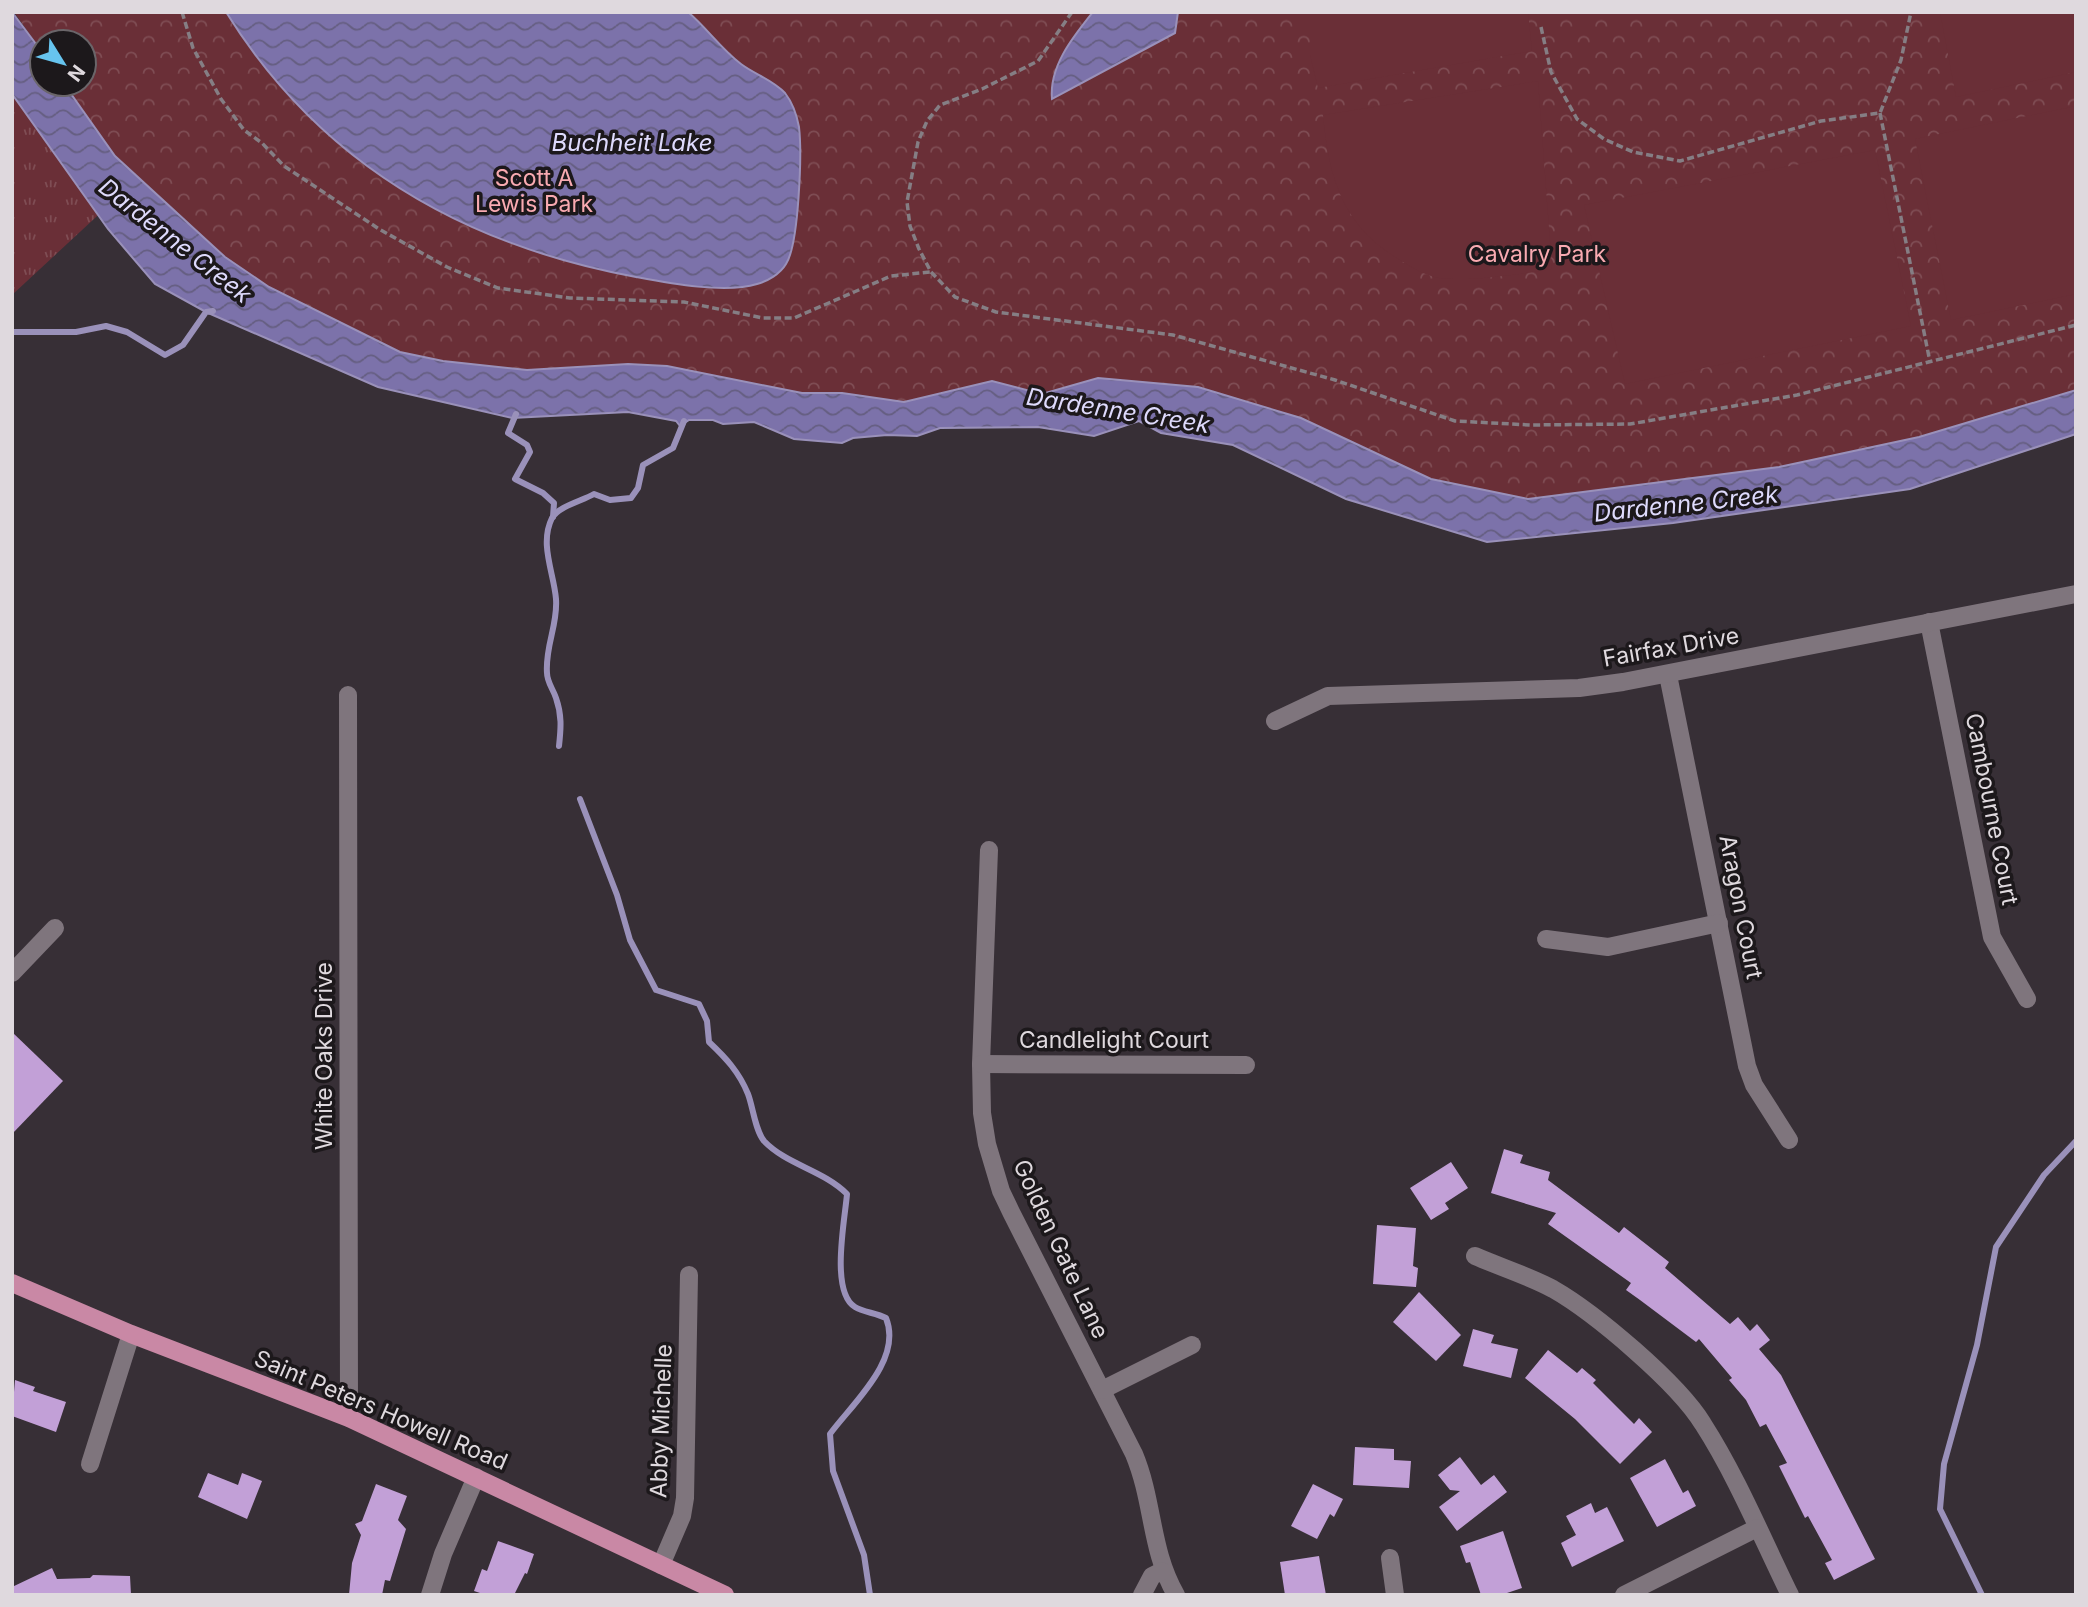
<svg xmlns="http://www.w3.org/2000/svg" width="2088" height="1607" font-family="Inter,sans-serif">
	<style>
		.grass { fill: url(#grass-tufts) }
		.forest { fill: url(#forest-crowns) }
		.garden { fill: #6a2f37 }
		.water { fill: url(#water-waves); stroke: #9a91ba; stroke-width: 2 }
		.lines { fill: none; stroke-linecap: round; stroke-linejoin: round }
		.stream { stroke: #9a91ba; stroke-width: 6 }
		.building { fill: #c2a0d7 }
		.path { stroke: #857e84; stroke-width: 3.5; stroke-dasharray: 7 3.5; stroke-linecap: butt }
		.minor { stroke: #7f757d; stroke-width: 18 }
		.major { stroke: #c988a5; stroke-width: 18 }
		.labels { text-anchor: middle; stroke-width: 7; stroke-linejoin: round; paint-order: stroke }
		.park-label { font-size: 23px; fill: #f9aab1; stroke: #1c181b }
		.street-label { font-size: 23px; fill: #dfd9de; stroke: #1c181b }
		.water-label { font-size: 24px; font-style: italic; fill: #dedafc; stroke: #1c181b }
	</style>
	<defs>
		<pattern id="grass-tufts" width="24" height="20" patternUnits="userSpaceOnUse" patternTransform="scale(1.75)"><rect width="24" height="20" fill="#6a2f37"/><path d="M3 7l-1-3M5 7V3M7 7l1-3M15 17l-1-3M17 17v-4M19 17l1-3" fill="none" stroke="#7f4d54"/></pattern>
		<pattern id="forest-crowns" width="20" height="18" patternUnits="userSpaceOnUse" patternTransform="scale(1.75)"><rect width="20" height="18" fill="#6a2f37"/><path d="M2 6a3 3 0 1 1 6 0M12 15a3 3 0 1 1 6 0" fill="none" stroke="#7f4d54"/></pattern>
		<pattern id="water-waves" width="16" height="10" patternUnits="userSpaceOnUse" patternTransform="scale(1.75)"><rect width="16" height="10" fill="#7c72aa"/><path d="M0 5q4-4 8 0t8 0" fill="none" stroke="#655e81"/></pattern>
	</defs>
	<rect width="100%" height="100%" fill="#372f36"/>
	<polygon class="grass" points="12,35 109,205 12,295"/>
	<polygon class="forest" points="14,12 2076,12 2076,390 1919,437 1779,467 1528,499 1431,479 1301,418 1198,387 1098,378 1042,394 992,381 904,402 842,393 802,393 667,366 628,364 527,370 443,361 400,352 269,287 225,257 115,156 64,84 84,84 84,42 42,42 42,52"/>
	<g class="garden">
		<polygon points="1310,12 1528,12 1532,51 1318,88 1310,55"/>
		<polygon points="1940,12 2076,12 2076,72 1956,97"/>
		<path d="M1538,81L1552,269C1519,274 1472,282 1439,278C1426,276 1411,267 1400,260C1342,226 1329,178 1323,115Z"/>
		<polygon points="2076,106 2076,294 1951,320 1915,139"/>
		<polygon points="1875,150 1911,326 1625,384 1584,205"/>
	</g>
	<g class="water">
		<polygon points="12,12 42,52 42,84 64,84 115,156 225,257 269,287 400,352 443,361 527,370 628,364 667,366 802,393 842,393 904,402 992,381 1042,394 1098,378 1198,387 1301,418 1431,479 1528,499 1779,467 1919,437 2076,390 2076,434 1910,489 1673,523 1487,542 1346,499 1233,445 1161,433 1139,421 1094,436 1038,427 940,428 917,436 887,435 853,438 842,443 794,439 754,422 723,424 713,420 689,420 680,426 676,421 628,412 512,418 378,387 206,312 155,284 108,229 12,94"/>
		<path d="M226,12H688C707,28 721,49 741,64C754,74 773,80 785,93C792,102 797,116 799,127C802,153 799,244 786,264C780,274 768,281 757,284C725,294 668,283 636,277C463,245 320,163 226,12Z"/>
		<path d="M1093,12H1178L1175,33L1052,99C1049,66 1073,37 1093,12Z"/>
	</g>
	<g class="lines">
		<g class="stream">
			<polyline points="12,332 76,332 106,326 127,332 165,355 183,345 206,312 213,311"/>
			<polyline points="516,414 508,433 527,445 530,452 515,479 543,493 554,503 553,517"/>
			<path d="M559,746C561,728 562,715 556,698C553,689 547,682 547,673C545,646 558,625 556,599C554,573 539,544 552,518C559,506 582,501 594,494L610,500L631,498L638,488L643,465L673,448L684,421"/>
			<path d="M580,799L617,895L630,940L656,990L699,1004L707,1021L709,1042C726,1058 739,1072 748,1094C753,1107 755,1130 764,1141C787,1165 823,1170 847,1194C845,1219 830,1292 855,1307C863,1312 876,1313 886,1318C903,1360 852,1404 830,1434L833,1471L864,1555L870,1595"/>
			<polyline points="1982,1595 1940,1509 1944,1464 1977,1345 1996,1247 2044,1175 2076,1141"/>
		</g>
	</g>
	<g class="building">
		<polygon points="12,1032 63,1081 12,1134"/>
		<polygon points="1504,1149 1523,1155 1520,1163 1550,1172 1548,1180 1619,1233 1624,1227 1669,1262 1665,1268 1730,1324 1738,1317 1750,1331 1757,1324 1770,1340 1759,1349 1781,1375 1875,1559 1834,1580 1825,1563 1832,1560 1808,1516 1805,1518 1779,1466 1787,1463 1766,1424 1760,1427 1746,1400 1729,1380 1732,1378 1699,1339 1696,1342 1640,1300 1626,1290 1631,1283 1548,1224 1556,1213 1491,1193"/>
		<polygon points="1451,1162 1468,1188 1445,1203 1449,1209 1431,1220 1410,1188"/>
		<polygon points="1377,1225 1416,1228 1413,1266 1418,1268 1416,1287 1373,1284"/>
		<polygon points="1419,1292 1461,1335 1436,1361 1393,1322"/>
		<polygon points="1473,1329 1494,1335 1491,1343 1518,1349 1511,1378 1463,1366"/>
		<polygon points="1548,1350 1577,1373 1582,1368 1596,1380 1593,1383 1634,1424 1639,1418 1652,1432 1620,1464 1575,1419 1525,1378"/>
		<polygon points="15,1380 35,1387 33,1391 66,1402 56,1432 12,1416"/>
		<polygon points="1355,1447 1394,1449 1394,1460 1411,1461 1409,1488 1353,1485"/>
		<polygon points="1460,1457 1481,1485 1494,1475 1507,1492 1457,1531 1439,1507 1460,1491 1450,1490 1438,1475"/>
		<polygon points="1665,1459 1683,1493 1688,1490 1696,1506 1657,1527 1630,1478"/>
		<polygon points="208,1473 238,1485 242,1473 262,1481 247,1519 198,1497"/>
		<polygon points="376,1484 407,1496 398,1520 406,1529 390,1581 385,1580 382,1595 349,1595 352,1563 361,1535 355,1524 362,1521"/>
		<polygon points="1313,1484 1343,1499 1334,1517 1330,1514 1317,1539 1291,1526"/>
		<polygon points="1591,1503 1595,1513 1607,1507 1624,1541 1572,1567 1561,1543 1576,1535 1566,1516"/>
		<polygon points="1503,1531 1522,1588 1501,1595 1481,1595 1470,1562 1466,1563 1460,1546"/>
		<polygon points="498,1541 534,1554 527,1574 525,1573 514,1595 486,1595 474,1591 482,1569 487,1571"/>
		<polygon points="1319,1556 1326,1595 1285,1595 1280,1562"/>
		<polygon points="52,1568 57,1579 90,1578 93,1575 130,1576 131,1595 12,1595 12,1587"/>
	</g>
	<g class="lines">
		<g class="path">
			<polyline points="182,12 193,48 221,99 244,130 262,143 284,166 379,229 447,267 498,288 570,298 684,302 763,318 794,318 891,276 930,272"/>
			<polyline points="1072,12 1038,61 982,89 940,105 927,121 918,142 907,202 910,226 919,249 931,272 955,297 996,312 1173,335 1335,380 1455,421 1531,425 1630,424 1797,395 2076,325"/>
			<polyline points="1541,27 1551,72 1577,119 1604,139 1633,152 1680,161 1821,121 1880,113 1901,60 1911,12"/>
			<polyline points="1880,113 1930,362"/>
		</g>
		<g class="minor">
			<polyline points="1929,622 1992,937 2027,999"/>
			<polyline points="1668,675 1747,1066 1754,1085 1789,1140"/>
			<polyline points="348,695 349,1418"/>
			<polyline points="1275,721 1328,696 1579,688 1623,682 2076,594"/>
			<path d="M989,850L981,1064L982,1113L987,1144L1001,1191L1011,1212L1134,1454C1154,1502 1150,1550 1176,1595"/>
			<polyline points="1546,939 1608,947 1719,923"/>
			<polyline points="12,973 55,928"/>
			<polyline points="981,1064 1246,1065"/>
			<path d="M1475,1256C1500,1267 1529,1276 1553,1289C1595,1313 1678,1383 1703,1424C1737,1477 1762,1538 1790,1595"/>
			<polyline points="1102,1390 1192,1345"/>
			<polyline points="90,1464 131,1334"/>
			<polyline points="1390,1558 1395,1595"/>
			<polyline points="661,1565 682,1516 685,1498 689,1275"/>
			<polyline points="430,1595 443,1554 476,1477"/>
			<polyline points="1142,1595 1152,1576 1162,1571"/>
			<polyline points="1624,1595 1757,1528"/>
		</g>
		<polyline class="major" points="12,1283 131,1334 349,1418 725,1595"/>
	</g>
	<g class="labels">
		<g class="park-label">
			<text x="534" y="186">Scott A<tspan x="534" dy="26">Lewis Park</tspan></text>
			<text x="1537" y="262">Cavalry Park</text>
		</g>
		<g class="street-label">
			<text transform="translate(1671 647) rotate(-10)" y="8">Fairfax Drive</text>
			<text transform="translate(1992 809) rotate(79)" y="8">Cambourne Court</text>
			<text transform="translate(1741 907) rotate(79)" y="8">Aragon Court</text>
			<text x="1114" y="1048">Candlelight Court</text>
			<text transform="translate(324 1056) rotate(-90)" y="8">White Oaks Drive</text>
			<text transform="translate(1061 1249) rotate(65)" y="8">Golden Gate Lane</text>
			<text transform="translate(381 1410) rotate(23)" y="8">Saint Peters Howell Road</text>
			<text transform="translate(661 1421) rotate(-88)" y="8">Abby Michelle</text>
		</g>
		<g class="water-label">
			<text x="632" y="151">Buchheit Lake</text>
			<text transform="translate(175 241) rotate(38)" y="8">Dardenne Creek</text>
			<text transform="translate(1118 411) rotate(9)" y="8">Dardenne Creek</text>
			<text transform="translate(1686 504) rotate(-6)" y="8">Dardenne Creek</text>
		</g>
	</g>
	<rect width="2088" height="1607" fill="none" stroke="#dfd9de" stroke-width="28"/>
	<g transform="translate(63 63) rotate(127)"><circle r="33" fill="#1c181b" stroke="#6a6569" stroke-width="2"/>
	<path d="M0-5L12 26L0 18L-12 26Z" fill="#67c4ef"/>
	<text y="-10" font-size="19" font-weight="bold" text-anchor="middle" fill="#dfd9de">N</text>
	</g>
</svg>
